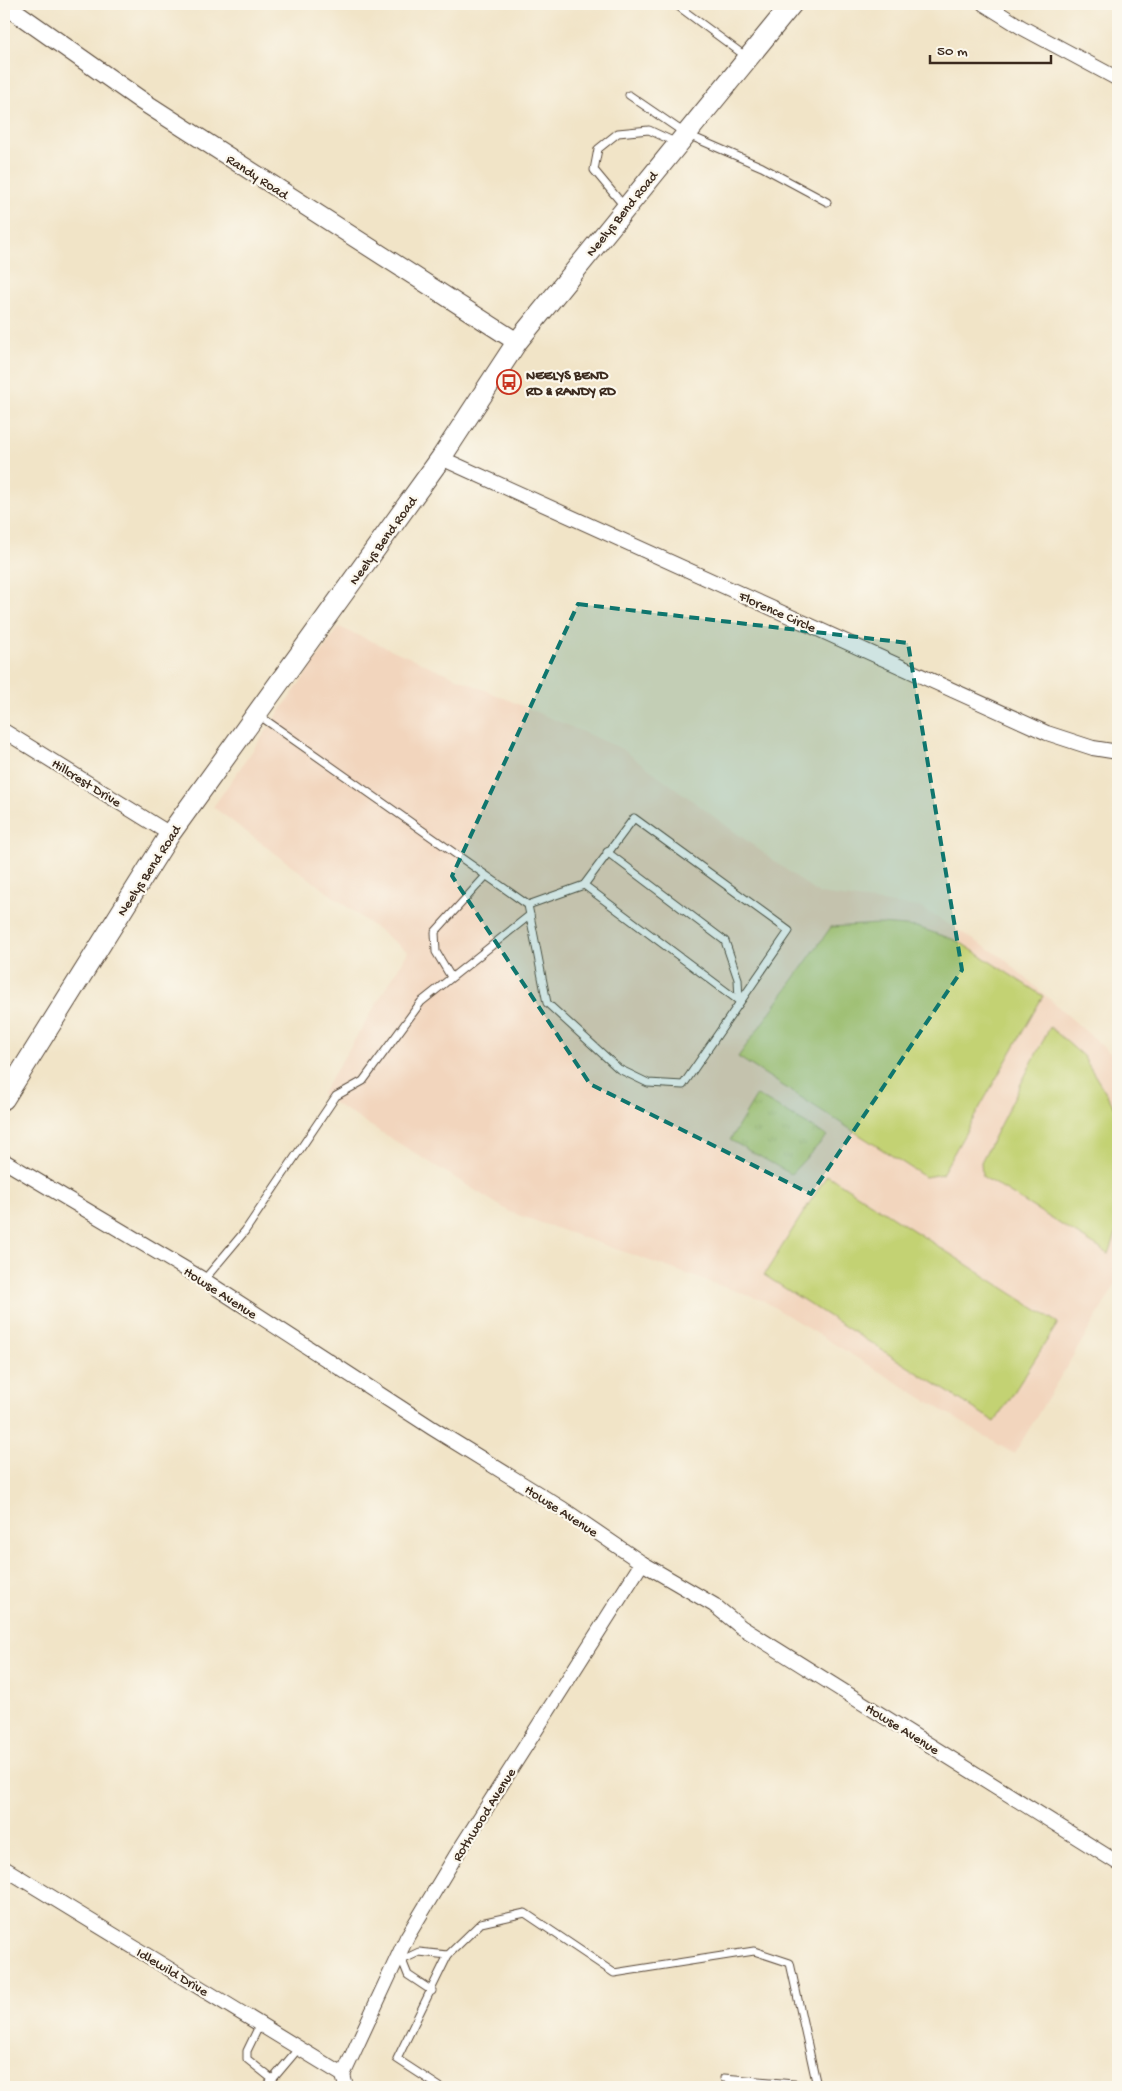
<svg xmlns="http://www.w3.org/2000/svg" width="1122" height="2091" font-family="'Gochi Hand',sans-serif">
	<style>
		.built { fill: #f2d5bd }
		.grass { fill: #c3d273; stroke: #7f7e48 }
		.park { fill: url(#park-tufts); stroke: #7f7e48 }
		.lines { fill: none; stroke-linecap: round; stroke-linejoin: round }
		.service-casing { stroke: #564637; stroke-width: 9 }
		.minor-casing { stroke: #564637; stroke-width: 16 }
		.tertiary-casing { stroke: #564637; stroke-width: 20 }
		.secondary-casing { stroke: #564637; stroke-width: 22 }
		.service { stroke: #fff; stroke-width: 7 }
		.minor { stroke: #fff; stroke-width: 14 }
		.tertiary { stroke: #fff; stroke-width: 18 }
		.secondary { stroke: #fff; stroke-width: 20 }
		.marked { fill: #0f766e; fill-opacity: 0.2; stroke: #0f766e; stroke-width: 4; stroke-dasharray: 10 6; stroke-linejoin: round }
		.labels { text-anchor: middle; stroke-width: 4.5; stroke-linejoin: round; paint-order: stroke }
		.street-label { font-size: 14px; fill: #3b2a1e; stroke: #fbf7ec }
		.poi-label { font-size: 14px; font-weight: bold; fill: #3b2a1e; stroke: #fbf7ec; text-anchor: start }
	</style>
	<defs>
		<pattern id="park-tufts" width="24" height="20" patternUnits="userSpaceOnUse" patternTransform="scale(1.25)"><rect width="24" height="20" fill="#c3d273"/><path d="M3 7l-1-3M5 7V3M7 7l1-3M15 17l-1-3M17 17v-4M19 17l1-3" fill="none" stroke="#a8b463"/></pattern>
	</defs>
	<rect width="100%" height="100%" fill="#fbf7ec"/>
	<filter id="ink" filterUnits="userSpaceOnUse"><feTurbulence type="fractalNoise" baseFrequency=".02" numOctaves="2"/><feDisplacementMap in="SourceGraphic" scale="10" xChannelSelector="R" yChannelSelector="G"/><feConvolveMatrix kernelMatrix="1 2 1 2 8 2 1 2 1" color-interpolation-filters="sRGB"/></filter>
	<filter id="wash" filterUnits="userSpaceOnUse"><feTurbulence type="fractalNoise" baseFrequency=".0096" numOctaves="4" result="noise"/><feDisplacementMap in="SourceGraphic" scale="20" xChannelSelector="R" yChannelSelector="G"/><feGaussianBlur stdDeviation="1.12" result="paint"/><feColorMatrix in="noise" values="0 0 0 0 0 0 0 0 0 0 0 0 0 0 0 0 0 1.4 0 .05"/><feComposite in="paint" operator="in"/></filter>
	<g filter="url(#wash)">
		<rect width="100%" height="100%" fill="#f1e4c7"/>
		<polygon class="built" points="339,627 622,749 819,894 920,907 1002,957 1118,1060 1118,1281 1014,1454 764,1301 510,1212 321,1095 408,952 213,807"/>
		<g class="grass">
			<polygon points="879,924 917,927 958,941 1043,996 942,1174 925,1177 738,1057 831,927"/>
			<polygon points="1050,1027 1083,1056 1118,1113 1118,1228 1109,1254 982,1176 981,1162"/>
			<polygon points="827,1175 1058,1323 995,1422 764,1275"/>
		</g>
		<polygon class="park" points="757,1095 827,1136 791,1174 730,1140"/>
	</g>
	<g filter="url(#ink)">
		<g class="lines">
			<defs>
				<g id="service">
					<polyline points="675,4 748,58"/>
					<polyline points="629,95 686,134 762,167 827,202"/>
					<polyline points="624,206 594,170 598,149 618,133 649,130 677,143"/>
					<polyline points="257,714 528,905 584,885 634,818 789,931 683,1085 648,1083 619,1069 547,1003 528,905"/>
					<polyline points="607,852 725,941 738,979 739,1001"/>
					<polyline points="584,885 739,1001"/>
					<polyline points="451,977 436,952 435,932 485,877"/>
					<polyline points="204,1280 245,1231 336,1096 363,1081 421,1002 530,915"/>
					<polyline points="396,1959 402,1960 419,1952 448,1955"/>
					<polyline points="402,1960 408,1975 432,1991"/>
					<polyline points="260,2024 247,2051 247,2059 272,2079"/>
					<polyline points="266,2087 299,2048"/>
					<polyline points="440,2087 397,2059 448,1955 481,1923 525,1913 614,1973 754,1951 790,1963 817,2086 724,2078"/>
				</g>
				<g id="minor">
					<polyline points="984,4 1021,27 1118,79"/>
					<polyline points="441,458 1047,733 1093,748 1118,752"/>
					<polyline points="4,731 170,834"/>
					<polyline points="4,1161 204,1280 432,1428 563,1509 642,1563 714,1605 741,1627 1118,1863"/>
					<polyline points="4,1868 343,2075"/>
					<polyline points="343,2075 407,1937 455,1857 642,1563"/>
					<polyline points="343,2075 346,2087"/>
				</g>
				<polyline id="tertiary" points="4,4 142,101 517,342"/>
				<polyline id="secondary" points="4,1099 170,834 441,458 517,342 792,4"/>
			</defs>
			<use href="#service" class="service-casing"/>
			<use href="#minor" class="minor-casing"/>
			<use href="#tertiary" class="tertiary-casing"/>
			<use href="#secondary" class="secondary-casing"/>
			<use href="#service" class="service"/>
			<use href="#minor" class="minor"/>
			<use href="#tertiary" class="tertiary"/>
			<use href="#secondary" class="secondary"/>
		</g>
	</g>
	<path class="marked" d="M578,604L908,643L962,970L811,1194L590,1084L452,876Z"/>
	<defs>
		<symbol id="bus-ring" viewBox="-11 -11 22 22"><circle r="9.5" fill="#fbf7ec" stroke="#c8321e" stroke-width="1.5"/><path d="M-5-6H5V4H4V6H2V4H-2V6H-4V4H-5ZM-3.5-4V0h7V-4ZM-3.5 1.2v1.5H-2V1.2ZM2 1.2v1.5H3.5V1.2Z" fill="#c8321e"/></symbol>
	</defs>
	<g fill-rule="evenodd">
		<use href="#bus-ring" x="495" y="368" width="28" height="28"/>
	</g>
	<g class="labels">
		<g class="street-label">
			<text transform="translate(258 176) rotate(33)" y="5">Randy Road</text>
			<text transform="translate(621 213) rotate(-51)" y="5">Neelys Bend Road</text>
			<text transform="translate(382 540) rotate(-54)" y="5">Neelys Bend Road</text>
			<text transform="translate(778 611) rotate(24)" y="5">Florence Circle</text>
			<text transform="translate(87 782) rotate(32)" y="5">Hillcrest Drive</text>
			<text transform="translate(148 870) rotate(-57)" y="5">Neelys Bend Road</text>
			<text transform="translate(221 1292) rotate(33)" y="5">Howse Avenue</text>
			<text transform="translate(562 1510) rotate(33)" y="5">Howse Avenue</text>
			<text transform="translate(903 1728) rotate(32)" y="5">Howse Avenue</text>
			<text transform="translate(483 1814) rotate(-58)" y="5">Rothwood Avenue</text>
			<text transform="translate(173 1971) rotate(31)" y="5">Idlewild Drive</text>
		</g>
		<g class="poi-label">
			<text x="526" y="379">NEELYS BEND<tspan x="526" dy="16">RD &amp; RANDY RD</tspan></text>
		</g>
	</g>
	<rect width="1122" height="2091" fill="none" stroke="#fbf7ec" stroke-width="20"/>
	<path d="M930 55v8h121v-8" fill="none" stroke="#3b2a1e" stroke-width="2.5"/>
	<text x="937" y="55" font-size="15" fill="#3b2a1e" stroke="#fbf7ec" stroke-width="4" paint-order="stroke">50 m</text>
</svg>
